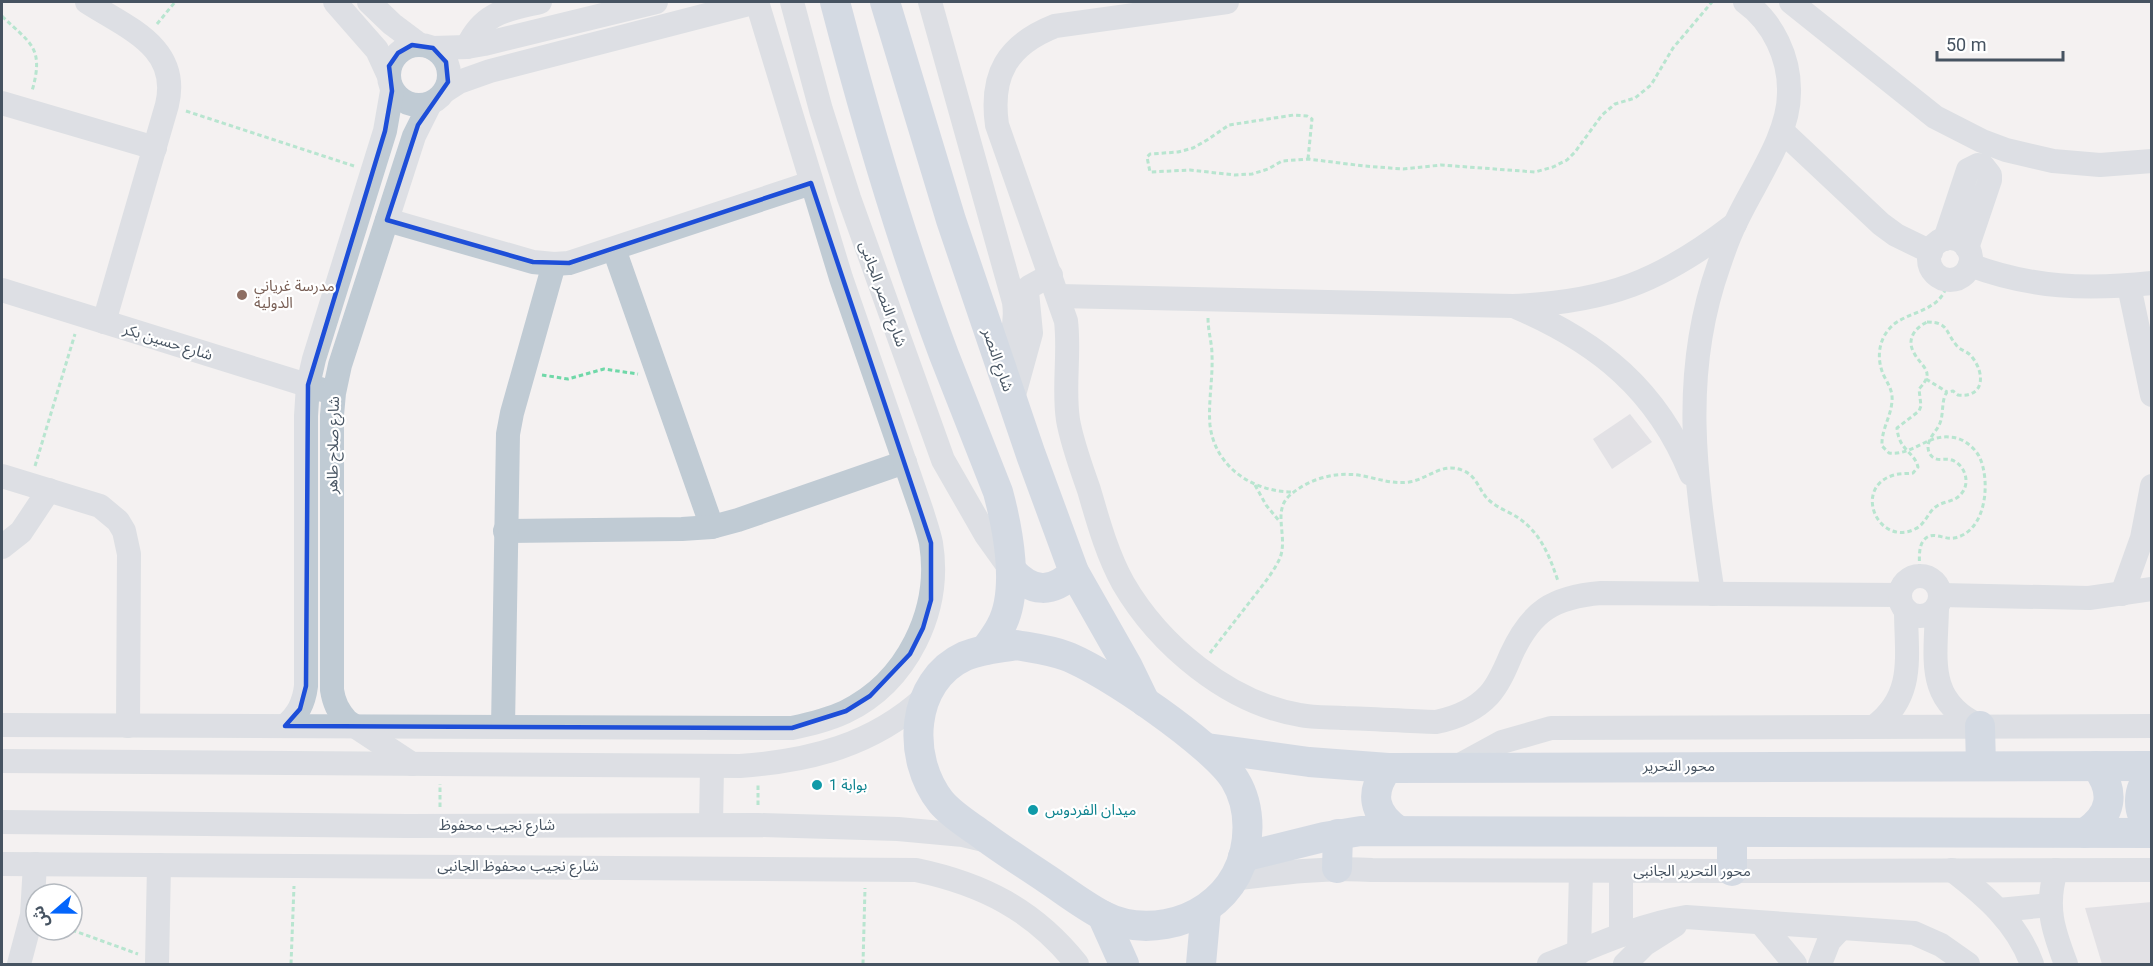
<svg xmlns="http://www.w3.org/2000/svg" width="2153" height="966" font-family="Roboto,'Noto Sans Arabic',sans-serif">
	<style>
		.building { fill: #cccfd7 }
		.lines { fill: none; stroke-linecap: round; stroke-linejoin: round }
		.path { stroke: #6fd8a8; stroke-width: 3; stroke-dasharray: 4.5 3; stroke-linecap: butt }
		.minor { stroke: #c0cbd4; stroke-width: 24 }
		.major { stroke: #aebfd3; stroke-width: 30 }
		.marked { fill: none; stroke: #1d4ed8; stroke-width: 4.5; stroke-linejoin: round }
		.education-dot { fill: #8d6e63; stroke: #fff; stroke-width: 2 }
		.culture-dot { fill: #0f9aa8; stroke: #fff; stroke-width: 2 }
		.labels { text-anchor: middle; stroke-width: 4.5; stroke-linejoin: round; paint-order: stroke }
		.education-label { font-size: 15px; fill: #785e54; stroke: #fff; text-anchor: start }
		.street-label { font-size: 15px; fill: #465361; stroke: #fff }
		.culture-label { font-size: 15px; fill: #0d838f; stroke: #fff; text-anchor: start }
	</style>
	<rect width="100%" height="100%" fill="#f4f1f1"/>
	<g class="building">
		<polygon points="1630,414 1652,442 1612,469 1593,439"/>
		<polygon points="2152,902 2152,964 2102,964 2085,908"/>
	</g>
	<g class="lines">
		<g class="path">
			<path d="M2,16C29,43 45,46 32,91"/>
			<polyline points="157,24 175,2"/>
			<polyline points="186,111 354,166"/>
			<polyline points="1308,159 1312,119 1307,116 1294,115 1229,125 1207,140 1193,148 1178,152 1150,154 1147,157 1150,172 1190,170 1235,175 1252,174 1268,169 1282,161 1308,159 1364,166 1403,169 1441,165 1535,172 1553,167 1567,160 1575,152 1602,115 1615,104 1635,98 1651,85 1673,48 1712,2"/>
			<path d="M1208,318C1208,331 1212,343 1212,355C1213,379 1208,402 1210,425C1215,468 1254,492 1293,492"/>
			<path d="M1927,322C1949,322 1945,332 1957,346C1961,351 1968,351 1972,357C1985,373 1985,398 1958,395L1953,391L1947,392C1941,400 1944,413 1940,423C1937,431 1928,438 1928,447C1928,451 1930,456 1934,458C1939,461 1946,458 1952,460C1965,465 1971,483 1961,494C1955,502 1944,501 1937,506C1928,511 1926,524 1915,529C1879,547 1853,490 1891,476C1898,473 1906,474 1913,473L1918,467C1914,451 1899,451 1897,428L1919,411L1921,406L1919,389C1936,371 1922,368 1914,353C1906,339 1915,328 1927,322Z"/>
			<polyline points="542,375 568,379 604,369 638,374"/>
			<polyline points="1926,379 1947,392"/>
			<polyline points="35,466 75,334"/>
			<polyline points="1255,485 1266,505 1280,522"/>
			<path d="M1920,576C1920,566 1917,547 1924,540C1932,530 1944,540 1954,538C1987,532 1991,480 1979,456C1973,446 1962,437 1949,437C1927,435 1911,456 1889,453L1882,446C1881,430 1891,417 1892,401C1893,391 1888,384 1884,376C1875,357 1879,334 1897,322C1911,313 1931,310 1941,297C1945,292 1947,285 1949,280"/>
			<path d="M1210,653C1224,635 1238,617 1252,599C1262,586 1273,573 1280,558C1288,537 1273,513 1288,497C1309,477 1341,470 1368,477C1382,480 1394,484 1409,482C1429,479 1442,461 1464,471C1478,477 1479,492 1490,501C1498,508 1509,512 1517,517C1541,533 1549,555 1558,581"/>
			<polyline points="758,805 758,785"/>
			<polyline points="440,807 440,784"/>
			<polyline points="72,930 138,954"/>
			<polyline points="291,964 294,886"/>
			<polyline points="863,964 865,888"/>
		</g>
		<g class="minor">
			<path d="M87,2C127,28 181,47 167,105L104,322"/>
			<polyline points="335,2 377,50 388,74"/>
			<polyline points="369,2 392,24 420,45"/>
			<polyline points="792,2 821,110 849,198 943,460 986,535 1011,570"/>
			<path d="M930,2L1014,302C1017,325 1012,341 997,359"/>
			<path d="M1227,2L1055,26C1007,45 990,75 997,125L1066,321C1070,354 1063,387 1068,420C1072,443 1081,467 1089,490C1098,521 1107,554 1123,583C1159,645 1228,703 1300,715C1314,718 1330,717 1345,718C1375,719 1406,721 1436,722C1456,718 1474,711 1489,695C1499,684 1505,669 1511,655C1531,611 1553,597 1601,593L1900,595"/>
			<polyline points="1791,2 1935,117 1982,141 2006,150 2053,161 2100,165 2152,161"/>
			<circle cx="419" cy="75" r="30"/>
			<path d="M467,47C483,12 506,10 540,2"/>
			<polyline points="433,48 467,47 484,44 656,2"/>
			<polyline points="445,91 459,82 490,71 757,2"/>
			<polyline points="2,103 155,148"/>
			<polyline points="1782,131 1881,224 1896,235 1931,252"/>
			<polyline points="387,220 533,262 554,264 569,263 811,183"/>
			<circle cx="1950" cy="259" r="21"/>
			<polyline points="1945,239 1968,170 1978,165 1983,166 1990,175 1990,180 1967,248"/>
			<polyline points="614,249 712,527"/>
			<path d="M1970,265C2031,288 2087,290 2152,283"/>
			<polyline points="2129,286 2152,395"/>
			<polyline points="2,290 323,390"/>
			<path d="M1059,296L1513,306C1607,302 1660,282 1735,224"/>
			<path d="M1518,308C1599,343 1657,390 1691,474"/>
			<polyline points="1012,402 1031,333 1027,292 1029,287 1051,275"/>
			<polyline points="2,476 100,506 118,521 124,531 129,554 128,726"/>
			<polyline points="505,531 682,529 712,527 738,520 905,462"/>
			<polyline points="2,547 21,532 49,490"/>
			<circle cx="1920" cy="596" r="20"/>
			<path d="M1713,594C1696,480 1679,377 1719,265C1724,250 1729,236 1736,222C1754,183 1789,136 1789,93C1790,58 1773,22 1745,2"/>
			<polyline points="2122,594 2142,538 2152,486"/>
			<polyline points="1941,595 2089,598 2152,589"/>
			<path d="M1937,608C1936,659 1925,701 1980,726"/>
			<path d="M2,725L792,728C810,724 828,720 845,712C907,682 942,611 931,543C929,533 925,522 922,512L841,278L757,2"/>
			<path d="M285,726C298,715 304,703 306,686V416L308,385L314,359L385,131L392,91"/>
			<path d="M1875,726C1916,695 1906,655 1906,610"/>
			<polyline points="503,727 508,434 512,413 554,264"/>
			<path d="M2,761L740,766C810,761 873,745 925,697"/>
			<path d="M412,764L347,721C338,711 334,703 332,690V415L334,393L340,365L414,136L430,104"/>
			<polyline points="1458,766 1502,742 1551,728 2152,726"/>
			<polyline points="2,822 407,826 758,825 898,829 963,835 988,841"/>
			<polyline points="711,825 712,766"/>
			<path d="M2,864L916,870C983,884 1034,910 1077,964"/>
			<path d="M1952,870C1986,896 2017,923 2032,964"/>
			<path d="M2056,870C2045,907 2053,930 2066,964"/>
			<path d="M1234,879C1280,873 1325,867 1372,870L1732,871L2152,870"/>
			<polyline points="1999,910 2050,905"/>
			<polyline points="1761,923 1795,964"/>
			<polyline points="1621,935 1621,871"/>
			<polyline points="1579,953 1581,871"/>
			<polyline points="19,964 32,915 35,864"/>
			<polyline points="157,964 159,865"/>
			<path d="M1549,964C1594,946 1638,925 1686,917L1914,933L1941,945L1968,964"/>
			<polyline points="1625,964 1645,944 1675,925"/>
			<polyline points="1820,964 1829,941 1841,928"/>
		</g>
		<g class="major">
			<path d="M835,2C866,121 901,240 944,355C962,401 980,446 998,492C1008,529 1020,591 1001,626C997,634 991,642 985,650"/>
			<polyline points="885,2 951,220 1031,455 1074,572 1128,667 1145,702"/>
			<path d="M1011,570C1032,593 1052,594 1074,572"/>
			<path d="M1016,645C1033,648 1050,650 1066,656C1104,670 1215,746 1235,780C1252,808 1251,846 1236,875C1222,901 1195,919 1166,924C1144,928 1121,925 1102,915C1083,905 1065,891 1047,879C1025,864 1002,850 981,834C967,824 952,815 941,802C906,758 910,681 965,656C981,649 999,648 1016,645Z"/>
			<polyline points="1980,726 1981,766"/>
			<polyline points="1207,748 1309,762 1388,768 2152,766"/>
			<path d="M1388,768C1369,792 1373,814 1399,831"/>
			<path d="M2152,773C2137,788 2135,813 2152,827"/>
			<path d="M2085,833C2112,815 2116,792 2096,766"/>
			<polyline points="1243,857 1324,837 1361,831 2152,833"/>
			<polyline points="1337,868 1338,834"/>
			<polyline points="1732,871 1732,832"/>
			<polyline points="1102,915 1124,964"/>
			<polyline points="1201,964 1206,909"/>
		</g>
	</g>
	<path d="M0 0H2153V966H0ZM412,45L433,48L446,62L448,82L418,125L387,220L533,262L569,263L811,183L931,543V600L923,628L910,654L870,696L846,711L792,728L285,726L300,709L306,686L308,385L385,131L392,91L389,66L398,53Z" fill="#f4f1f1" fill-opacity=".55" fill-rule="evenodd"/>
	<path class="marked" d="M412,45L433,48L446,62L448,82L418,125L387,220L533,262L569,263L811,183L931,543V600L923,628L910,654L870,696L846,711L792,728L285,726L300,709L306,686L308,385L385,131L392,91L389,66L398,53Z"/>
	<circle class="education-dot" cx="242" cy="295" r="6"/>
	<g class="culture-dot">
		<circle cx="817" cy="785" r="6"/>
		<circle cx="1033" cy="810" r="6"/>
	</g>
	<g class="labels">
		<g class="education-label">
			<text x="254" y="291">مدرسة غرياني<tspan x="254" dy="17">الدولية</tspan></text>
		</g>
		<g class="street-label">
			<text transform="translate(883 294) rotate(70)" y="5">شارع النصر الجانبى</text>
			<text transform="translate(168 342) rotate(17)" y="5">شارع حسين بكر</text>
			<text transform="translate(998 360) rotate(71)" y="5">شارع النصر</text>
			<text transform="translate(333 445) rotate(-89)" y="5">شارع صلاح طاهر</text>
			<text x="1679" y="771">محور التحرير</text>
			<text x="497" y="830">شارع نجيب محفوظ</text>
			<text x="518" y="871">شارع نجيب محفوظ الجانبى</text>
			<text x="1692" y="876">محور التحرير الجانبى</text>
		</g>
		<g class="culture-label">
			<text x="829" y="790">بوابة 1</text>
			<text x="1045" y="815">ميدان الفردوس</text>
		</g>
	</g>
	<rect width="2153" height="966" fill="none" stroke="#465361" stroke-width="6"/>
	<g transform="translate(54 912) rotate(250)"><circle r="28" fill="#ffffff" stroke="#b5bac0" stroke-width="1.5"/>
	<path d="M0-4.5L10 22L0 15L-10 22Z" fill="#0365fc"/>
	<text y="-9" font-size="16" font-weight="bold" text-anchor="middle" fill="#465361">ش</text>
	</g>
	<path d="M1937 51v9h126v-9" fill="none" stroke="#465361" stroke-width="3"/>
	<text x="1946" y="51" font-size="18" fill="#465361" stroke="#ffffff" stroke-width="4.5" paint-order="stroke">50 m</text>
</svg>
